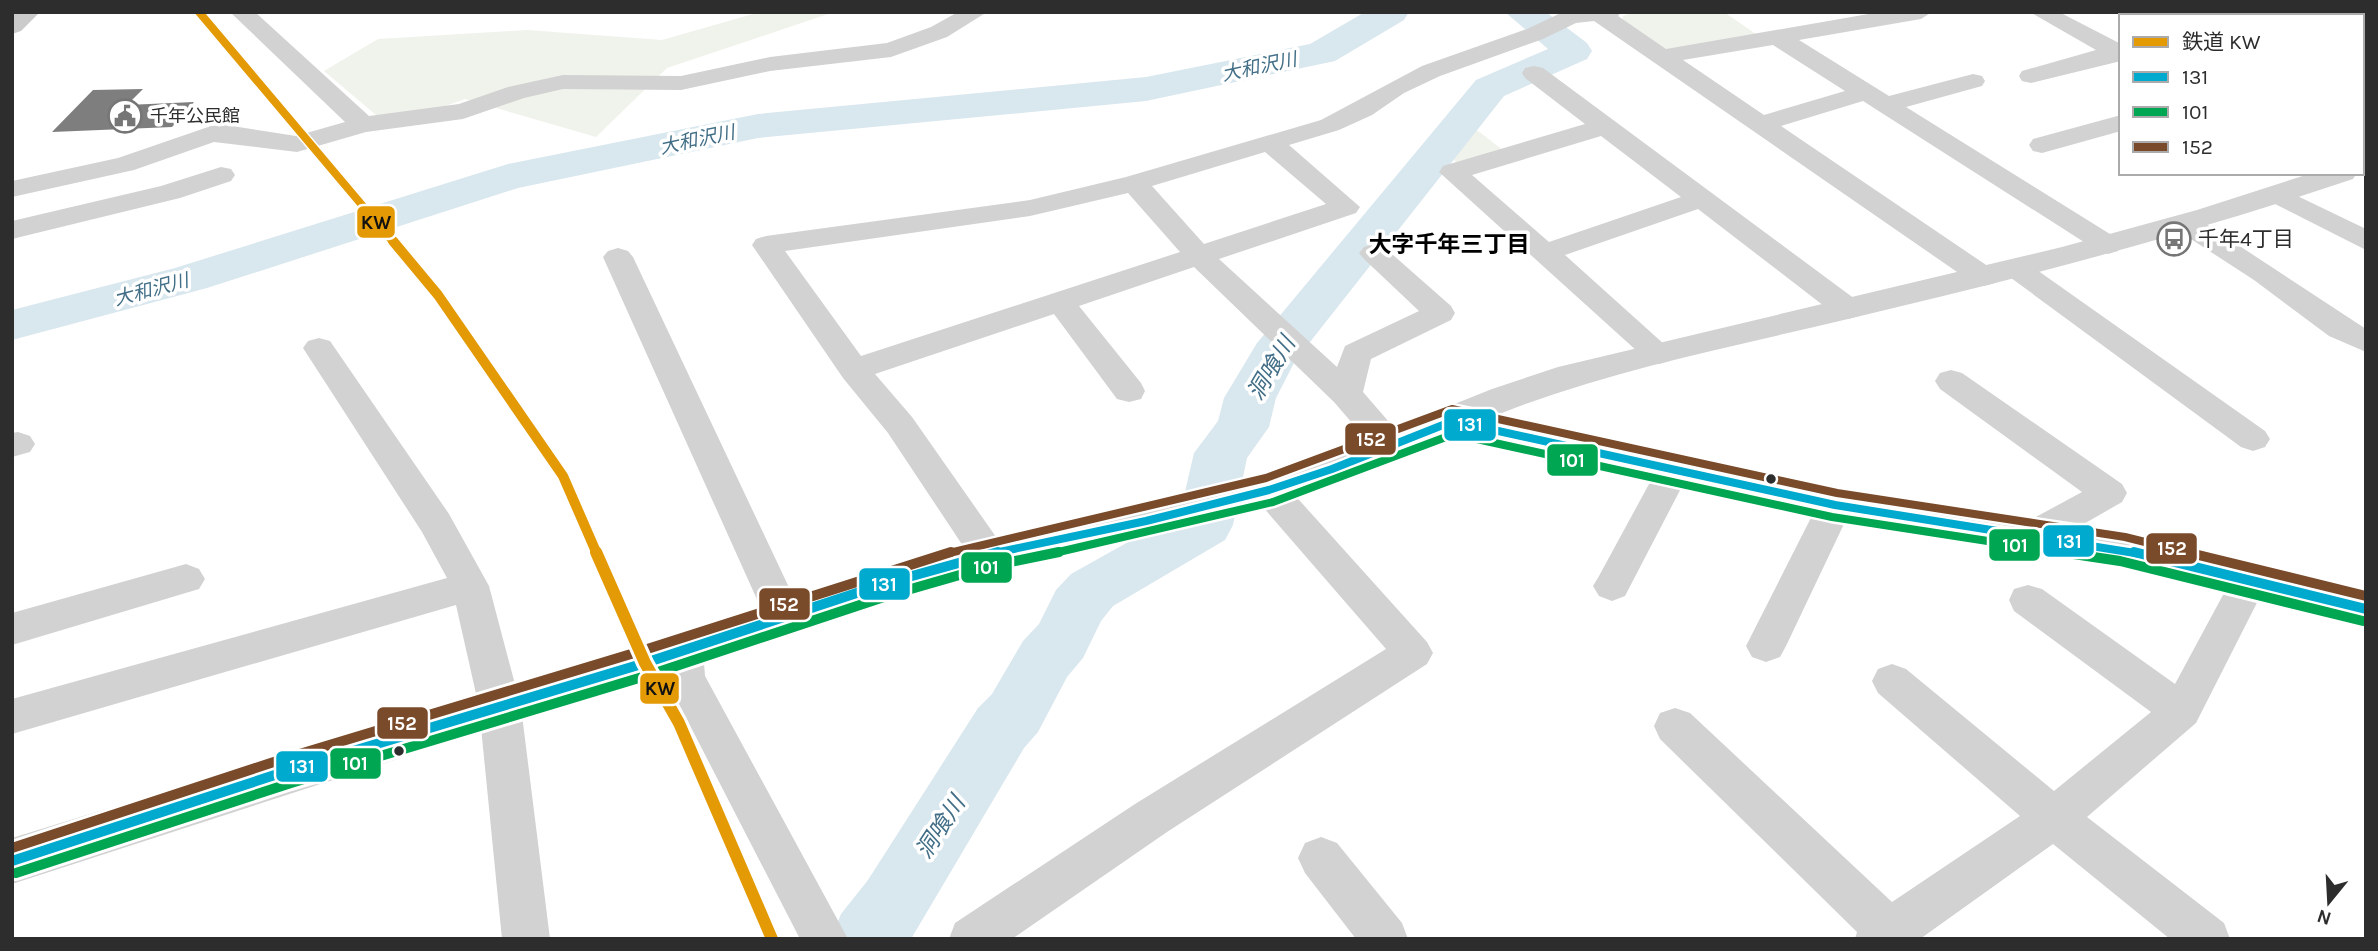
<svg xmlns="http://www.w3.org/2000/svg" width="2378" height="951" font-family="Karla,'Noto Sans JP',sans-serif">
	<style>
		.green { fill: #f0f3eb }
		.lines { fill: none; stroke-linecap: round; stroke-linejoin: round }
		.river { fill: #d9e7ee; fill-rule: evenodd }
		.building { fill: #7e7e7e }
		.minor { fill: #d2d2d2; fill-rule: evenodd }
		.tertiary { fill: #d2d2d2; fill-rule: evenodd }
		.secondary { fill: #cbcbcb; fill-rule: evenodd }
		.bus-1-far1-casing { stroke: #fff; stroke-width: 13 }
		.bus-1-casing { stroke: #fff; stroke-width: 16 }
		.bus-2-far1-casing { stroke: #fff; stroke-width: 13 }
		.bus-2-casing { stroke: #fff; stroke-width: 16 }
		.bus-3-far1-casing { stroke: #fff; stroke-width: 13 }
		.bus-3-casing { stroke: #fff; stroke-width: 16 }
		.bus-1-far1 { stroke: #00a9ce; stroke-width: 8 }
		.bus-1 { stroke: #00a9ce; stroke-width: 10 }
		.bus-2-far1 { stroke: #00a651; stroke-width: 8 }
		.bus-2 { stroke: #00a651; stroke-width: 10 }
		.bus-3-far1 { stroke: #7a4b2a; stroke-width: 8 }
		.bus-3 { stroke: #7a4b2a; stroke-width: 10 }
		.rail-1-far2-casing { stroke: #fff; stroke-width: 11 }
		.rail-1-far1-casing { stroke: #fff; stroke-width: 15 }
		.rail-1-casing { stroke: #fff; stroke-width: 18 }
		.rail-1-far2 { stroke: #e39a04; stroke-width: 8 }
		.rail-1-far1 { stroke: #e39a04; stroke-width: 10 }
		.rail-1 { stroke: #e39a04; stroke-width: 12 }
		.bus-dot { fill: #2d2d2d; stroke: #fff; stroke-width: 2.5 }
		.labels { text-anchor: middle; stroke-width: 7; stroke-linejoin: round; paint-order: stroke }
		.far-poi-label { font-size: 18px; fill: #2d2d2d; stroke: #fff; text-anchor: start }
		.far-water-label { font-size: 19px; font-style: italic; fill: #426f87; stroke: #fff }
		.poi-label { font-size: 21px; fill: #2d2d2d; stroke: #fff; text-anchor: start }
		.neighbourhood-label { font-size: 23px; font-weight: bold; fill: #000; stroke: #fff }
		.water-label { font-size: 23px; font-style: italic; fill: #426f87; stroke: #fff }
		.line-badge { stroke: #fff; stroke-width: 2.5 }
		.badge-label { font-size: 19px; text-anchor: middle; font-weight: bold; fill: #fff }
		.pale-badge-label { font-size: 19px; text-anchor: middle; font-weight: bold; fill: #111 }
	</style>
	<rect width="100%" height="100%" fill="#fff"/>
	<g class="green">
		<polygon points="760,12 834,12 667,68 596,137 465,99 389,126 324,71 378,39 527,30 662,40"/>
		<polygon points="1635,12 1724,12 1760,37 1674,51 1657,49 1622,24 1623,16"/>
		<polygon points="1469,124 1504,151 1459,164 1442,150"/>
	</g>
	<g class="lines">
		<g class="river">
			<polygon points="1365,12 1409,12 1404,20 1335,61 1146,101 758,138 518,188 207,288 12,340 12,310 175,268 508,164 758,114 1146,77 1310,44"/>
			<polygon points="1505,12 1546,12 1587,43 1592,51 1587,59 1504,96 1295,361 1276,398 1269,427 1247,458 1233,525 1225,540 1113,606 1101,621 1083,658 1067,677 1038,732 1024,748 911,939 831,939 841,914 868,880 978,708 992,694 1023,641 1039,624 1056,590 1071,574 1180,513 1194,453 1218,421 1224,398 1257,343 1476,80 1548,49"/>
		</g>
	</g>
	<polygon class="building" points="143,89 127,105 194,102 172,127 52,132 93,90"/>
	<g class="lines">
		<g class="minor">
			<polygon points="230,12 255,12 369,116 459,104 508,87 563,75 681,76 770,57 887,43 931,27 958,12 987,12 947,37 891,57 770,71 681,90 563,89 524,98 463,119 366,132 297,152 214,142 134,170 12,197 12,181 118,158 211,126 226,125 296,136 345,122"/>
			<path d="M1563,12H1621L1618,16L1666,49L1880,12H1932L1921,19L1799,40L1889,96L1973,74L1982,76L1985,81L1982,86L1906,107L2118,239L2122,245L2118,251L2108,254L2098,251L1863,101L1781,126L1995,271L1999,277L1995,283L1984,286L1973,283L1594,21L1576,23L1543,39L1440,76L1404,93L1372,115L1339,130L1289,145L1360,207L1356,213L1219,259L1337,367L1345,346L1419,311L1364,259L1359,253L1364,247L1374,244L1384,247L1451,306L1455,313L1451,320L1371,359L1363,392L1402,437L1407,445L1402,453L1390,457L1378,453L1334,402L1194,267L1079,306L1141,383L1145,391L1141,399L1129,402L1117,399L1054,314L875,374L912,417L1001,544L1007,554L1001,564L988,568L975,564L888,433L843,378L752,245L756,239L766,236L1030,200L1126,177L1321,120L1422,66L1527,29ZM1773,45L1845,91L1764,115L1683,60ZM1265,152L1326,204L1204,244L1152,186ZM1128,193L1180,252L861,356L785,251L1030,216Z"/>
			<polygon points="2030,12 2059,12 2121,44 2121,61 2031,83 2022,81 2019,76 2022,71 2096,50"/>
			<polygon points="2134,12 2161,12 2163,16 2136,16"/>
			<polygon points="2268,12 2299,12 2301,16 2270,16"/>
			<polygon points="2366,31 2366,46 2362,47 2362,32"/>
			<path d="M1534,66L1543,68L1859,302L1863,309L1859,316L1848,319L1837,316L1698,209L1565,255L1675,354L1670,361L1659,364L1648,361L1439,172L1443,166L1585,124L1525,78L1522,73L1525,68ZM1601,136L1681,197L1549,242L1472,175Z"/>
			<polygon points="2121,115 2121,131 2042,153 2033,151 2029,145 2033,139"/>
			<polygon points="221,167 231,169 235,175 231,181 180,198 12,239 12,221 161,186"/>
			<polygon points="2279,187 2366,229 2366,250 2269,201 2265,195 2269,189"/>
			<polygon points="2187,215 2197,218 2366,329 2366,352 2329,336 2254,280 2177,230 2173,224 2177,218"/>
			<polygon points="618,248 628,251 633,257 802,615 797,626 783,630 769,626 764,615 603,257 608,251"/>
			<polygon points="2017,260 2027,263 2265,431 2270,439 2265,447 2253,451 2241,447 2007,275 2002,269 2007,263"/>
			<polygon points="319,338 330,341 449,514 489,586 521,707 550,939 502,939 479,707 456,605 12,734 12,699 447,578 422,532 303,348 308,341"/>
			<polygon points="1951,370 1962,373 2122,484 2127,493 2122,502 2049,544 2036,548 2023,544 2018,534 2023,524 2082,492 1940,389 1935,381 1940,373"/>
			<polygon points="18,432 30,436 35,444 30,452 12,457 12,433"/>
			<polygon points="1673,458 1685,462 1690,471 1625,596 1612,601 1599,596 1593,586 1599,576 1661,462"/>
			<polygon points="1269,477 1282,481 1427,642 1433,653 1427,664 1167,832 1012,939 949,939 955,923 1135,804 1386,649 1256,499 1251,490 1256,481"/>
			<polygon points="1835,492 1848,496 1853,505 1786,646 1780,657 1766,662 1752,657 1746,646 1822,496"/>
			<polygon points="186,564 199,569 205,579 199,589 12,645 12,613"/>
			<polygon points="2250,564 2263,569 2269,579 2196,723 2087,817 2224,923 2230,939 2170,939 2053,844 1920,939 1855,939 1857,932 1660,739 1654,726 1660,713 1675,708 1690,713 1892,902 2020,816 1878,693 1872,681 1878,669 1892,664 1906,669 2054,791 2151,712 2014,611 2009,600 2014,589 2028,585 2042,589 2175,684 2237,569"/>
			<polygon points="683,634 697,639 703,650 705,676 848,939 800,939 665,677 663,650 669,639"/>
			<polygon points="1321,837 1337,843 1402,923 1408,939 1356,939 1305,873 1298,858 1305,843"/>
		</g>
		<path class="tertiary" d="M2312,173H2357L2353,179C2187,235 2018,279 1848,319C1728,348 1607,370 1492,417L1835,491L2122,534L2366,592V626L2122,564L1835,519L1452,433L1349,477L1266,505L985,572L907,594L12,884V838L907,562L985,541L1262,478L1322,457L1492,389L1558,367L2062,247L2197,210Z"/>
		<polygon class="secondary" points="40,12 21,31 12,34 13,12"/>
		<defs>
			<polyline id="bus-1-far1" points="990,554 1146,521 1269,490 1332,469 1453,421 1835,505 2141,554"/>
			<g id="bus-1">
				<polyline points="2134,552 2366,609"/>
				<polyline points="12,861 287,771 645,663 887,583 998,552"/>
			</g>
			<polyline id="bus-2-far1" points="1050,554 1273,502 1454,434 1832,517 2072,554"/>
			<g id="bus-2">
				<polyline points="2060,552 2120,561 2363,621"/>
				<polyline points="16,873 291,783 649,675 890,595 991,566 1059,552"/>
			</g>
			<polyline id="bus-3-far1" points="945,554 1266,478 1452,409 1837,493 2125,537 2193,554"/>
			<g id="bus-3">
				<polyline points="2186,552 2366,596"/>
				<polyline points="12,848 283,759 641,651 951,552"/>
			</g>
		</defs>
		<use href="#bus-1-far1" class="bus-1-far1-casing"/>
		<use href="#bus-1" class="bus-1-casing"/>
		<use href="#bus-2-far1" class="bus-2-far1-casing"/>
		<use href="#bus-2" class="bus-2-casing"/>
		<use href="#bus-3-far1" class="bus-3-far1-casing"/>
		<use href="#bus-3" class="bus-3-casing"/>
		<use href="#bus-1-far1" class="bus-1-far1"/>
		<use href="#bus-1" class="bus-1"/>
		<use href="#bus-2-far1" class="bus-2-far1"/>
		<use href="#bus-2" class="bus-2"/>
		<use href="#bus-3-far1" class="bus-3-far1"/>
		<use href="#bus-3" class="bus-3"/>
		<defs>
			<polyline id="rail-1-far2" points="199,12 394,243"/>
			<polyline id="rail-1-far1" points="393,241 438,295 563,476 597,554"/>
			<polyline id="rail-1" points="596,552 645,663 679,723 772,939"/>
		</defs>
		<use href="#rail-1-far2" class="rail-1-far2-casing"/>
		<use href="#rail-1-far1" class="rail-1-far1-casing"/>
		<use href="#rail-1" class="rail-1-casing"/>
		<use href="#rail-1-far2" class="rail-1-far2"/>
		<use href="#rail-1-far1" class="rail-1-far1"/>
		<use href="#rail-1" class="rail-1"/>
	</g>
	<defs>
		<symbol id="civic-ring" viewBox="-11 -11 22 22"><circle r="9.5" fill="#fff" stroke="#767676" stroke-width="1.5"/><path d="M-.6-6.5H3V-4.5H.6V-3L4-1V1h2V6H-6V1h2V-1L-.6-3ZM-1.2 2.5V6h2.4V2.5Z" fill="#767676"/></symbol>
		<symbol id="bus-ring" viewBox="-11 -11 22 22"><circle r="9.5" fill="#fff" stroke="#767676" stroke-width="1.5"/><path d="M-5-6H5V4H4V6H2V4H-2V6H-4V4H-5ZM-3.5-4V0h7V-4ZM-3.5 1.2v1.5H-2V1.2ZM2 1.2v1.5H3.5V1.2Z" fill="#767676"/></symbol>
	</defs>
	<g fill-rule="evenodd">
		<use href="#civic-ring" x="106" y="97" width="38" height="38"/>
		<use href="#bus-ring" x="2155" y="220" width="38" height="38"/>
	</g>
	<g class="bus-dot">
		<circle cx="1771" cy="479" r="6"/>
		<circle cx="399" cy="751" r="6"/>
	</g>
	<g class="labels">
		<g class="far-poi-label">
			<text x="150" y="122">千年公民館</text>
		</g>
		<g class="far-water-label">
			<text transform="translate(1259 66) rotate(-12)" y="7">大和沢川</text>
			<text transform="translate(697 139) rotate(-12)" y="7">大和沢川</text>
			<text transform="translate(151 289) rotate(-15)" y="7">大和沢川</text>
		</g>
		<g class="poi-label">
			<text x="2198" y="246">千年4丁目</text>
		</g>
		<g class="neighbourhood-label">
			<text x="1449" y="252">大字千年三丁目</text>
		</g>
		<g class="water-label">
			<text transform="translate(1271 368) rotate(-59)" y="8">洞喰川</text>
			<text transform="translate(940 827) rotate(-57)" y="8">洞喰川</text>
		</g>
	</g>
	<g class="line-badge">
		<rect x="356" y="205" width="40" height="34" rx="7" fill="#e39a04"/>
		<rect x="1443" y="408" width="54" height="34" rx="7" fill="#00a9ce"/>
		<rect x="1344" y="422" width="53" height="34" rx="7" fill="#7a4b2a"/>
		<rect x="1546" y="443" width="53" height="34" rx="7" fill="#00a651"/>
		<rect x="2042" y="524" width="53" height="34" rx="7" fill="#00a9ce"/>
		<rect x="1988" y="528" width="53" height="34" rx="7" fill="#00a651"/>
		<rect x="2145" y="532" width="53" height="33" rx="7" fill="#7a4b2a"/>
		<rect x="960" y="551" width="53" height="33" rx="7" fill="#00a651"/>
		<rect x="858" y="567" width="53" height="34" rx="7" fill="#00a9ce"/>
		<rect x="758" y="587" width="53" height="34" rx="7" fill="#7a4b2a"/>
		<rect x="639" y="672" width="41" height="33" rx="7" fill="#e39a04"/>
		<rect x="376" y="706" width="53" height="34" rx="7" fill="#7a4b2a"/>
		<rect x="329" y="747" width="53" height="33" rx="7" fill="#00a651"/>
		<rect x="275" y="750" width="54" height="33" rx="7" fill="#00a9ce"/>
	</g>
	<g class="badge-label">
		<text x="1470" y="431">131</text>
		<text x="1371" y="446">152</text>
		<text x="1572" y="467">101</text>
		<text x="2069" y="548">131</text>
		<text x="2015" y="552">101</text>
		<text x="2172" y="555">152</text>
		<text x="986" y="574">101</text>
		<text x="884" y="591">131</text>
		<text x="784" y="611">152</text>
		<text x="402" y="730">152</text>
		<text x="355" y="770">101</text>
		<text x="302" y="773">131</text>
	</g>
	<g class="pale-badge-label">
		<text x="376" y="229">KW</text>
		<text x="660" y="695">KW</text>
	</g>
	<rect width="2378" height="951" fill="none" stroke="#2d2d2d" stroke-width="28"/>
	<rect x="2119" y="14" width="245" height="161" fill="#ffffff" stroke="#ababab" stroke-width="2"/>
	<rect x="2133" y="37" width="35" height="10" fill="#e39a04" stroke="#ababab" stroke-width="2"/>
	<text x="2182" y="49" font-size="21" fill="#2d2d2d">鉄道 KW</text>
	<rect x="2133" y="72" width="35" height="10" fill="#00a9ce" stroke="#ababab" stroke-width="2"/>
	<text x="2182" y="84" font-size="21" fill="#2d2d2d">131</text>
	<rect x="2133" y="107" width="35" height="10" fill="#00a651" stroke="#ababab" stroke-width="2"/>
	<text x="2182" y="119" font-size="21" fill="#2d2d2d">101</text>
	<rect x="2133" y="142" width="35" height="10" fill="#7a4b2a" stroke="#ababab" stroke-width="2"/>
	<text x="2182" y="154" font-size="21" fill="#2d2d2d">152</text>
	<g transform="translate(2329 902) rotate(198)" stroke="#ffffff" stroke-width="5" paint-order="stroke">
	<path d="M0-5L12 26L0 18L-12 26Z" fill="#2d2d2d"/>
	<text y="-10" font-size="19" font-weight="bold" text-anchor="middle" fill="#2d2d2d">N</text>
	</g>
</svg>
